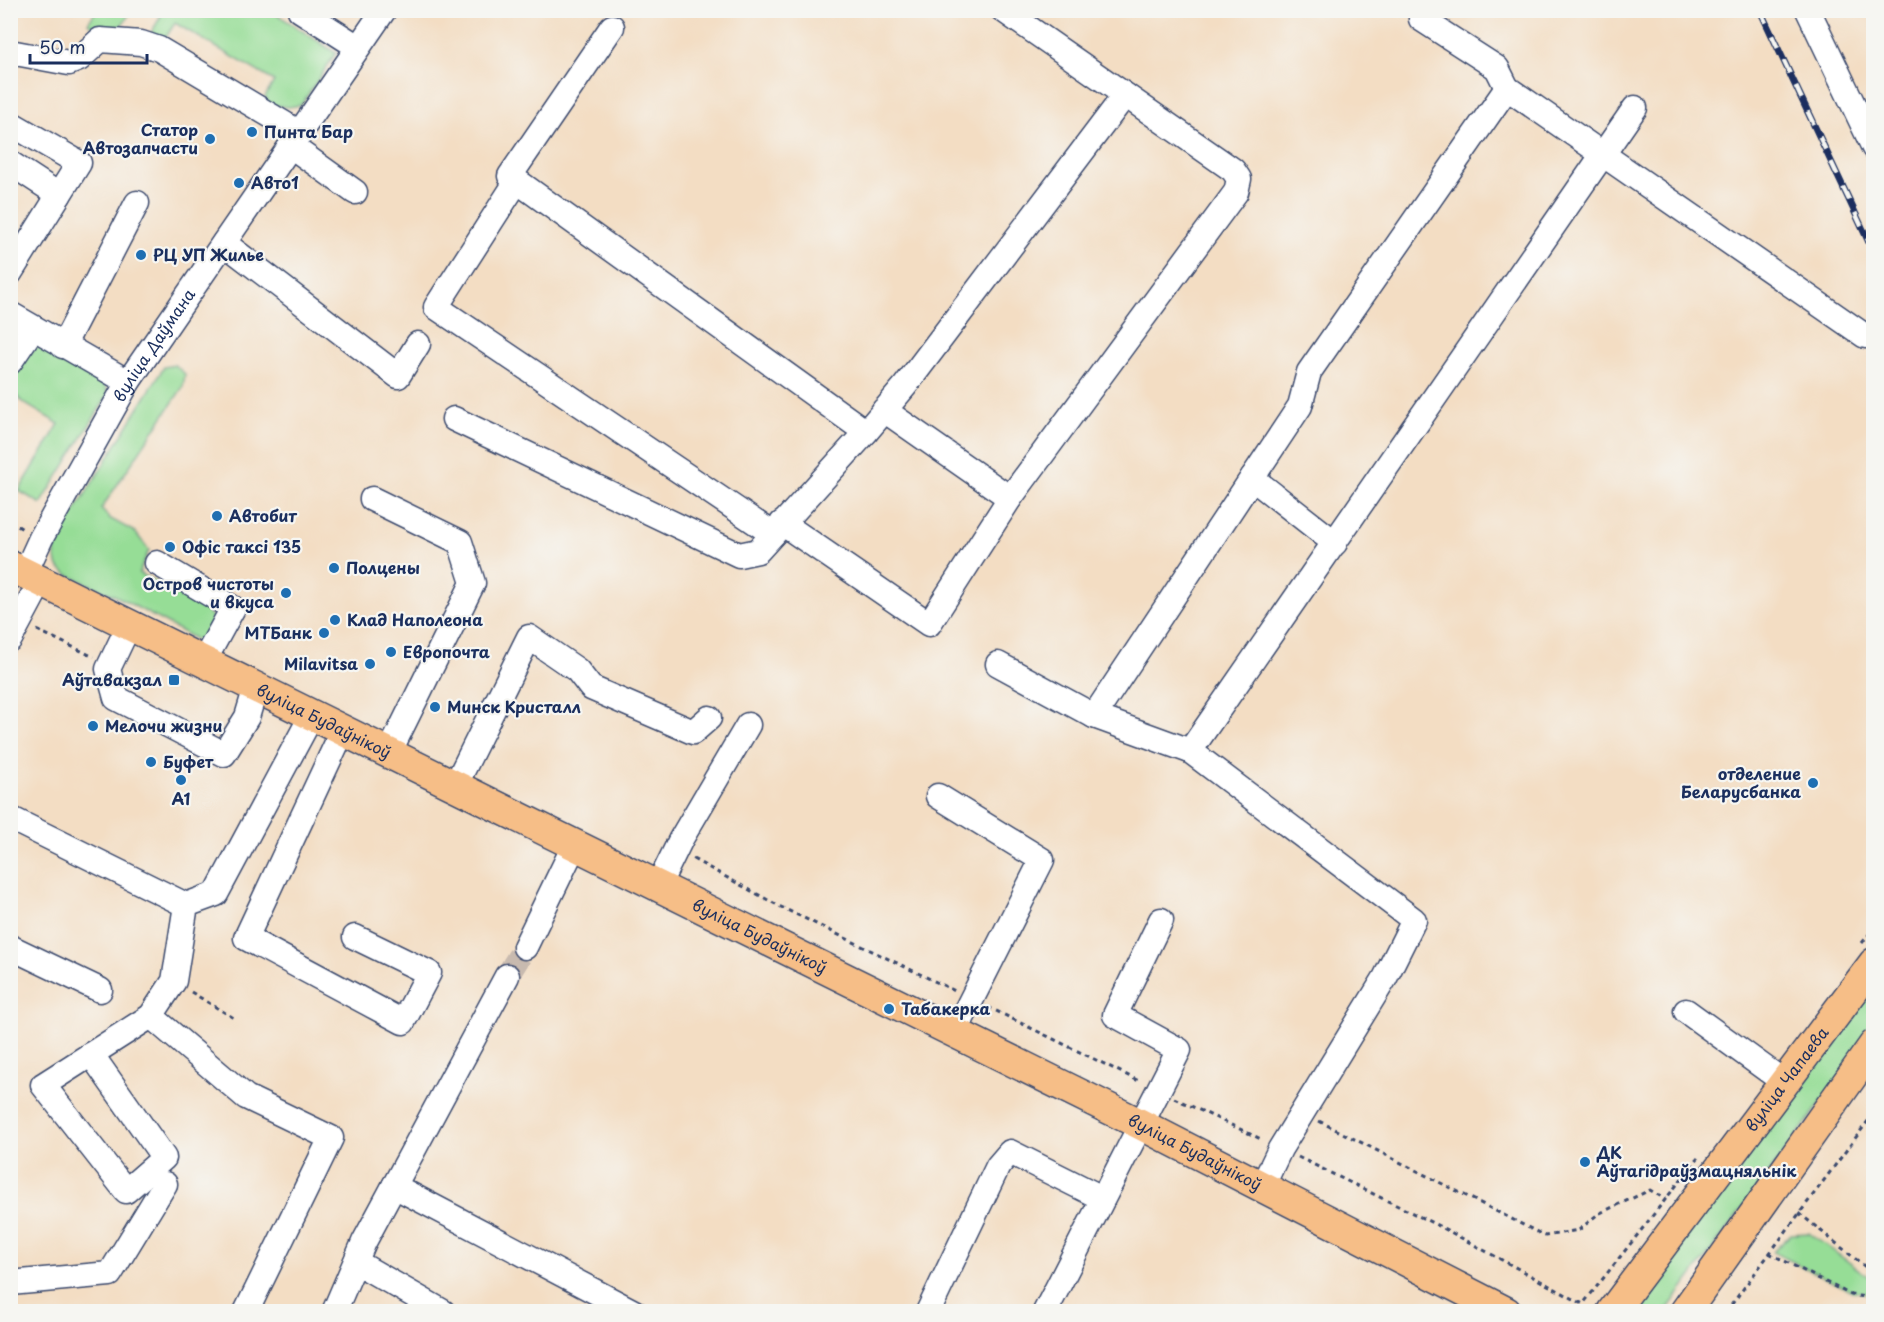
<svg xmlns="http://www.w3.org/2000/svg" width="1884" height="1322" font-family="'Playpen Sans',sans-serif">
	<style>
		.green { fill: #96dd96; stroke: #58867a; stroke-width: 1.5 }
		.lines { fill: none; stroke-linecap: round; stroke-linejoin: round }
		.minor-tunnel { stroke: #c8baaf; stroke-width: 24; stroke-dasharray: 24 12; stroke-linecap: butt }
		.minor-casing { stroke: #3b496d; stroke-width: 27 }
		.major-casing { stroke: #3b496d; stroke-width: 33 }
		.path { stroke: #3b496d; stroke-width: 3; stroke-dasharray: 4.5 4.5; stroke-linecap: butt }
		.minor { stroke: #fff; stroke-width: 24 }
		.major { stroke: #f6be87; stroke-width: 30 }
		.rail-casing { stroke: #1b2f5e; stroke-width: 7 }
		.rail { stroke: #f6f6f2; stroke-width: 4.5; stroke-dasharray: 14; stroke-linecap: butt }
		.poi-dot { fill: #1f6fb2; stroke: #f6f6f2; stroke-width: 2 }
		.labels { text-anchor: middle; stroke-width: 4.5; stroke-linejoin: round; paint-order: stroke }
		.poi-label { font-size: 16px; font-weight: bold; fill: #1b2f5e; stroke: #f6f6f2; text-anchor: start }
		.street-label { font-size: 16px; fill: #1b2f5e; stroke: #f6f6f2 }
	</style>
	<rect width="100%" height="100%" fill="#f6f6f2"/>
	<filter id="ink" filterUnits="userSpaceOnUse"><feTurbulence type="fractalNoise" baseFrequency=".0167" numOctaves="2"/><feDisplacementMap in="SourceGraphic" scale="12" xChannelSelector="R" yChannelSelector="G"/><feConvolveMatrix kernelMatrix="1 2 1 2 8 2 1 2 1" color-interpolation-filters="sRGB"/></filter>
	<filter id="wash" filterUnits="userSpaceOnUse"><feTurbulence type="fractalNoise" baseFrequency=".008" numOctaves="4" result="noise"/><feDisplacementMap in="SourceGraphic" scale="24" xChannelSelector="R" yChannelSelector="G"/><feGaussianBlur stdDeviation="1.35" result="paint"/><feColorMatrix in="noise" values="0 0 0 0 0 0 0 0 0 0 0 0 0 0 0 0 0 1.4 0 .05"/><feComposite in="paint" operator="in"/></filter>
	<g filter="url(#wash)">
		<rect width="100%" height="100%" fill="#f3ddc3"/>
		<g class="green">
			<polygon points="96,11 132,11 115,34 98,30 88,23"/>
			<polygon points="158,11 272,11 336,53 301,105 289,107 269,105 265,97 274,81 175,23 166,37 154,37 151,33 161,16 156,13"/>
			<path d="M37,347L44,348L105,385L108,395L41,504L19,491L59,424L22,402L11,388C13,371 24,357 37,347Z"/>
			<polygon points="175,365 185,374 183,387 101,509 109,518 135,532 149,550 139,573 201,604 214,619 206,638 197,640 118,597 68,575 58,567 55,556 55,543 164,367"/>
			<polygon points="1873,980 1873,1033 1666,1311 1623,1312"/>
			<polygon points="1809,1233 1873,1280 1873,1294 1852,1291 1773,1252 1791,1234"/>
		</g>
	</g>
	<g filter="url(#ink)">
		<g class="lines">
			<polyline class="minor-tunnel" points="507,976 525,947"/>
			<defs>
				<g id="minor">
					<polyline points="300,10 358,47"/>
					<polyline points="1808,10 1874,148"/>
					<polyline points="1421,19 1497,68 1507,88 1865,336"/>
					<polyline points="612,27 510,176 866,432 905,386 1125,95"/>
					<polyline points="10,52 69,63 79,59 100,40 141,43 159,49 300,133"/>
					<polyline points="10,123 79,163 10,273"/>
					<polyline points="291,146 355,192"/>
					<polyline points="10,163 59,195"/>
					<polyline points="517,181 436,307 773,534"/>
					<polyline points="224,243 398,376 418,344"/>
					<polyline points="10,314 128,382"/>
					<polyline points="63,346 137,203"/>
					<polyline points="10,362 33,328"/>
					<polyline points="884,410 1010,498"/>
					<polyline points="454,419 739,555 758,551 866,432"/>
					<polyline points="1252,478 1335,543"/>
					<polyline points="372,499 460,542 473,583 389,753"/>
					<polyline points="782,523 929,624 1010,498 1236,192 1239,179 1233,170 1003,10"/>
					<polyline points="157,563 233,608 204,661"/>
					<path id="s1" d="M25,573L41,538L128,382L384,10"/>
					<polyline points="129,625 108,669 116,698 224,754 247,717 256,687"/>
					<polyline points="10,639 41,581"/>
					<polyline points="998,664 1094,716 1190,751 1414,920 1385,978 1280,1149 1262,1187"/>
					<polyline points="1094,716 1300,406 1309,372 1507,88"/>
					<polyline points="343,730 246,938 403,1022 429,973 355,937"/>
					<polyline points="1190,751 1635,108"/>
					<polyline points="455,786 529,637 577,670 591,688 693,732 709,718"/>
					<polyline points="938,796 1042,860 954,1034"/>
					<polyline points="10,818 186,905 216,894 312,715"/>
					<polyline points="658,886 681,839 748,725"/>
					<polyline points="10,947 100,990"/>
					<polyline points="525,947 574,846"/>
					<polyline points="1686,1011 1784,1082"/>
					<polyline points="151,1016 246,1097 331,1138 246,1312"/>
					<polyline points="91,1054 164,1158 126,1191 43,1085 151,1016 174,981 186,905"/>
					<polyline points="394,1186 634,1312"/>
					<polyline points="356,1262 443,1312"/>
					<polyline points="10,1283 110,1274 165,1184"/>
					<polyline points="334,1312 364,1242 507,976"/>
					<polyline points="928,1312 998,1166 1010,1152 1102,1198"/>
					<polyline points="1045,1312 1179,1050 1115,1015 1161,920"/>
				</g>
				<g id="major">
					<path id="s2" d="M10,566L1140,1124L1506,1312"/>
					<path id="s3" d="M1612,1312L1874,963"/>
					<polyline points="1685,1312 1874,1045"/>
				</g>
			</defs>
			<use href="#minor" class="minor-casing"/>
			<use href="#major" class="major-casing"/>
			<g class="path">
				<polyline points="10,521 24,530"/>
				<polyline points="37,630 94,657"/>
				<polyline points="693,859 781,907 955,991"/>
				<polyline points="1862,943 1874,928"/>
				<polyline points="191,992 237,1020"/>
				<polyline points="988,1007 1141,1082"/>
				<polyline points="1174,1098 1263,1140"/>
				<polyline points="1319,1121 1545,1236 1579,1230 1598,1214 1650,1190 1665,1199"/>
				<polyline points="1298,1157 1443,1228 1583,1304 1698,1158"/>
				<polyline points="1799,1213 1874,1274"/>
				<polyline points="1769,1253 1851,1295 1874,1298"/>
				<polyline points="1726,1312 1874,1113"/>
			</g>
			<use href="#minor" class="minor"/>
			<use href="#major" class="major"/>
			<defs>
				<polyline id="rail" points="1760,10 1874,253"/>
			</defs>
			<use href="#rail" class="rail-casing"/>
			<use href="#rail" class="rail"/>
		</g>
	</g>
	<g class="poi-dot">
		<circle cx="252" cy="132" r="6"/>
		<circle cx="210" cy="139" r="6"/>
		<circle cx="239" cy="183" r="6"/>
		<circle cx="141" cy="255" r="6"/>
		<circle cx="217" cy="516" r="6"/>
		<circle cx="170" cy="547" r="6"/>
		<circle cx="334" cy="568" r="6"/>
		<circle cx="286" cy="593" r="6"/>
		<circle cx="335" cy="620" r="6"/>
		<circle cx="324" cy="633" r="6"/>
		<circle cx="391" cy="652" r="6"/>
		<circle cx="370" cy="664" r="6"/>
		<rect x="168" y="674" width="12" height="12" rx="3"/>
		<circle cx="435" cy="707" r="6"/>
		<circle cx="93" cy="726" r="6"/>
		<circle cx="151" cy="762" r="6"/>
		<circle cx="181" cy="780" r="6"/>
		<circle cx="1813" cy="783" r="6"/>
		<circle cx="889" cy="1009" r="6"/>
		<circle cx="1585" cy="1162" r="6"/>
	</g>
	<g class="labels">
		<g class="poi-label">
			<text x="198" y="136" text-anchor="end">Статор<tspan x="198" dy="18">Автозапчасти</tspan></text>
			<text x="264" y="138">Пинта Бар</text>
			<text x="251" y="189">Авто1</text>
			<text x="153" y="261">РЦ УП Жилье</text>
			<text x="229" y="522">Автобит</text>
			<text x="182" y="553">Офіс таксі 135</text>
			<text x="346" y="574">Полцены</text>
			<text x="274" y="590" text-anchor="end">Остров чистоты<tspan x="274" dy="18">и вкуса</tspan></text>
			<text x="347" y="626">Клад Наполеона</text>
			<text x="312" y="639" text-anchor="end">МТБанк</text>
			<text x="403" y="658">Европочта</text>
			<text x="358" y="670" text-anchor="end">Milavitsa</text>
			<text x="162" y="686" text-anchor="end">Аўтавакзал</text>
			<text x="447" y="713">Минск Кристалл</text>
			<text x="105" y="732">Мелочи жизни</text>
			<text x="163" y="768">Буфет</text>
			<text x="1801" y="780" text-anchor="end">отделение<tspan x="1801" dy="18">Беларусбанка</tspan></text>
			<text x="181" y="805" text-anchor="middle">A1</text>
			<text x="901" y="1015">Табакерка</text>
			<text x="1597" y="1159">ДК<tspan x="1597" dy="18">Аўтагідраўзмацняльнік</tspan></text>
		</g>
		<g class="street-label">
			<text dy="6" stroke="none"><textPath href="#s1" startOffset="262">вуліца Даўмана</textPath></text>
			<text dy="6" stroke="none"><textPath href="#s2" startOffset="350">вуліца Будаўнікоў</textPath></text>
			<text dy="6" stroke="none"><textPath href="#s2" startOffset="836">вуліца Будаўнікоў</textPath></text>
			<text dy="6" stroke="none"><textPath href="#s3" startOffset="291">вуліца Чапаева</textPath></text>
			<text dy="6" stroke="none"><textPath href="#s2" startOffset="1322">вуліца Будаўнікоў</textPath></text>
		</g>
	</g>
	<rect width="1884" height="1322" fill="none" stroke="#f6f6f2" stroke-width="36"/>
	<path d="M30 54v9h117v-9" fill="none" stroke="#1b2f5e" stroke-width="3"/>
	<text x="39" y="54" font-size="18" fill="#1b2f5e" stroke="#f6f6f2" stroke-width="4.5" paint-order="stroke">50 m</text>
</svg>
